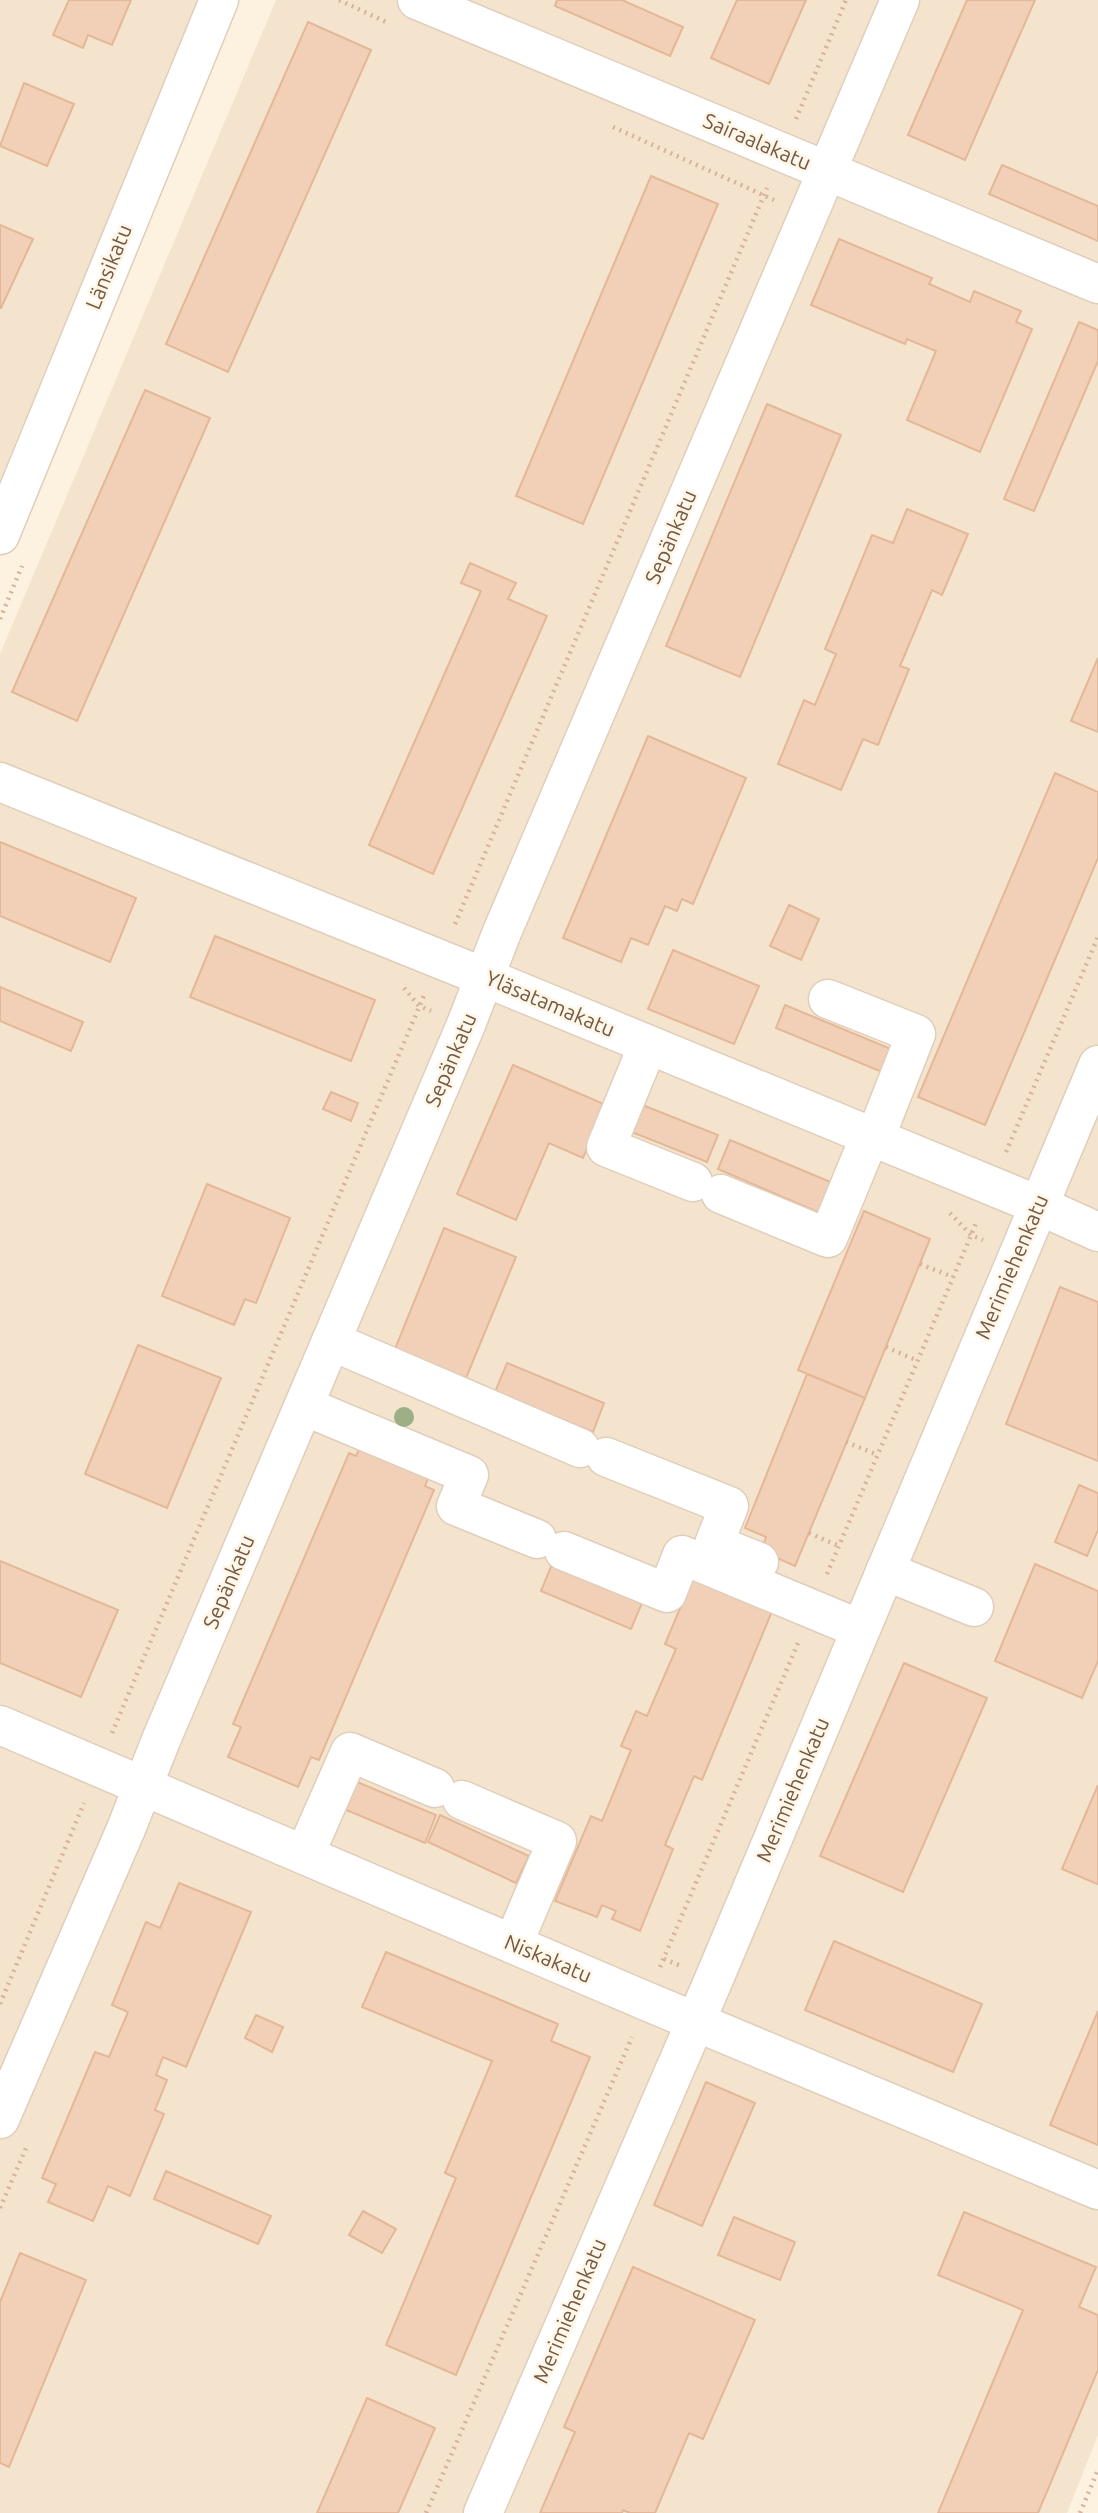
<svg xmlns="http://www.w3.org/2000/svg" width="1098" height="2513" font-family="Ubuntu,sans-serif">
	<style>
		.residential { fill: #f4e4ce }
		.building { fill: #f2d0b7; stroke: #e4b797; stroke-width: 2 }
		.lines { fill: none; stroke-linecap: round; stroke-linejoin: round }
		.minor-casing { stroke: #e0cebb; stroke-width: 41 }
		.path { stroke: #d6b39a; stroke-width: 4.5; stroke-dasharray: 2 5; stroke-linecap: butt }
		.minor { stroke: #fff; stroke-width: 38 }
		.tree { fill: #9caf87 }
		.labels { text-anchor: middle; stroke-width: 5; stroke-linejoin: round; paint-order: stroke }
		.street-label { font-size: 21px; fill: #725847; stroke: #fff6e5 }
	</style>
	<rect width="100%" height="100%" fill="#fcf2df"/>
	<g class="residential">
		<polygon points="0,0 209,0 0,497"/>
		<polygon points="276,0 1098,0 1098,2435 1067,2513 0,2513 0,654"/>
	</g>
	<g class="building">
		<polygon points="69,0 131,0 112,45 88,35 83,48 53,35"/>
		<polygon points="557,0 622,0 683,27 670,56 555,6"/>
		<polygon points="737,0 806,0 769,84 711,58"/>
		<polygon points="967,0 1035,0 965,160 908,135"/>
		<polygon points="308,22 371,50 228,372 166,344"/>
		<polygon points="24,83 74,104 47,166 0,146"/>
		<polygon points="1002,165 1098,206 1098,241 989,194"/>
		<polygon points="651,176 718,204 583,524 516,496"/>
		<polygon points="0,225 33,239 1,308 0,308"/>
		<polygon points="839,239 932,278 929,284 970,302 974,291 1021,311 1016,322 1032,329 980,452 907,420 936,351 907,339 905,344 811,305"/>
		<polygon points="1079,322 1098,330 1098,361 1034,511 1004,499"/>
		<polygon points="145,390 210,418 77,721 12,692"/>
		<polygon points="767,404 841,435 740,677 666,646"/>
		<polygon points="907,509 968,534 942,595 932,590 900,666 909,669 878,745 863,739 841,790 778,764 804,700 815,705 836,654 825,649 872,535 893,543"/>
		<polygon points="470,563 516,583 508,599 547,616 433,874 369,845 481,591 461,583"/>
		<polygon points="1098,658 1098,732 1071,721"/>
		<polygon points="648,736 746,778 693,904 682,899 677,911 665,906 648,945 631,938 621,962 563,938"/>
		<polygon points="1055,773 1098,792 1098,858 985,1125 918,1097"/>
		<polygon points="0,842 136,898 110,962 0,916"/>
		<polygon points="789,905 819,919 801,960 770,946"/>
		<polygon points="215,936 375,1000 351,1061 190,997"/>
		<polygon points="673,950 759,986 734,1044 648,1009"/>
		<polygon points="0,987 83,1022 71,1051 0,1021"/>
		<polygon points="785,1005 891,1049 882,1072 776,1028"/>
		<polygon points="513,1065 606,1105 583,1158 549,1143 516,1220 457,1194"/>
		<polygon points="331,1092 358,1103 351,1121 323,1109"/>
		<polygon points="640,1104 718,1135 707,1162 629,1131"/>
		<polygon points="730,1140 833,1183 820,1213 718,1169"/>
		<polygon points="207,1184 290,1218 256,1303 245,1299 234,1325 162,1296"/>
		<polygon points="864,1211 930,1239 865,1398 798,1370"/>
		<polygon points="444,1228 516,1257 466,1378 395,1349"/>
		<polygon points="1060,1287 1098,1302 1098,1461 1006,1424"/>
		<polygon points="138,1345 221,1378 167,1508 85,1474"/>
		<polygon points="507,1363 604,1403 593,1432 495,1392"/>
		<polygon points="807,1374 865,1398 795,1566 761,1551 766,1537 745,1528"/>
		<polygon points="364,1438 432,1468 425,1486 434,1490 319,1760 311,1757 298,1787 228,1757 241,1727 233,1724 349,1453 356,1456"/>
		<polygon points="1079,1485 1098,1493 1098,1530 1087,1556 1055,1542"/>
		<polygon points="0,1561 118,1610 81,1697 0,1663"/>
		<polygon points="552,1564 642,1603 631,1629 541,1591"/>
		<polygon points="1035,1564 1098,1591 1098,1661 1082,1698 995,1661"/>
		<polygon points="694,1575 773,1609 702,1780 694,1776 665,1845 673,1849 640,1931 612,1919 616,1911 602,1905 597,1917 555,1901 591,1816 602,1821 631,1750 621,1746 636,1711 647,1716 676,1649 665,1644"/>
		<polygon points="904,1663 987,1698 903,1892 820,1856"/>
		<polygon points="350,1779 436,1815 425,1843 339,1807"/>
		<polygon points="1098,1785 1098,1881 1097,1884 1062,1869"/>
		<polygon points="440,1815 529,1856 516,1883 428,1842"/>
		<polygon points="179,1883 251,1912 186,2067 163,2057 156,2075 167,2080 155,2110 164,2114 130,2196 108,2186 93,2221 48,2202 56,2184 42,2178 95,2052 109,2057 128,2012 112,2005 146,1922 160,1928"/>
		<polygon points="834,1941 982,2004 953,2072 805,2010"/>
		<polygon points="386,1952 558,2024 551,2041 590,2057 456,2375 386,2345 456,2178 445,2173 492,2061 362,2007"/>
		<polygon points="1098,2011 1098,2145 1050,2125"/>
		<polygon points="256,2015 283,2027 272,2052 245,2038"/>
		<polygon points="706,2082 755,2103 702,2226 654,2205"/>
		<polygon points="166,2171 271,2216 258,2244 154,2199"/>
		<polygon points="363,2211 396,2229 382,2253 349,2235"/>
		<polygon points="964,2212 1096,2267 1079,2307 1098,2315 1098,2370 1038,2513 938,2513 1023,2310 938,2275"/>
		<polygon points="734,2217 795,2242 780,2280 718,2255"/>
		<polygon points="20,2253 86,2280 9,2467 0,2463 0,2302"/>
		<polygon points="633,2267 755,2320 703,2439 689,2433 655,2513 630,2513 623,2510 622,2513 540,2513 575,2432 564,2427"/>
		<polygon points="367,2398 435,2428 398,2513 317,2513"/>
	</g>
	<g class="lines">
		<defs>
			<g id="minor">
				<polyline points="417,0 1098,284"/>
				<polyline points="0,535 219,0"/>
				<polyline points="0,782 484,977 1038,1205 1098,1232"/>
				<polyline points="828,999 916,1034 875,1138"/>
				<polyline points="648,1045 606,1147 693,1182"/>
				<polyline points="721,1194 828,1238 870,1136"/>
				<polyline points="331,1341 580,1448"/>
				<polyline points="304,1406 469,1475 456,1506 537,1539"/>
				<polyline points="606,1457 729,1506 714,1544 759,1562"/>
				<polyline points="564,1551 667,1593 682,1555 860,1629"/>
				<polyline points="885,1571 974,1607"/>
				<polyline points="0,1725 646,2001 1098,2190"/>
				<polyline points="462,1800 557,1841 513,1944"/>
				<polyline points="305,1854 350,1752 435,1788"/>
				<polyline points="0,2119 126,1829 161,1740 465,1027 502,932 900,0"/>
				<polyline points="483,2513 714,1979 1098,1065"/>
			</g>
		</defs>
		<use href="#minor" class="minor-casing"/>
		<g class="path">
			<polyline points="339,0 386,22"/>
			<polyline points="796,119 846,0"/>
			<polyline points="613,127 774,200"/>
			<polyline points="0,619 22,566"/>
			<polyline points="455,924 767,188"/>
			<polyline points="404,988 419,1006 431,1011"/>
			<polyline points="1006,1152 1098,937"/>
			<polyline points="950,1213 971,1235 983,1240"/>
			<polyline points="920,1264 953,1277"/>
			<polyline points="886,1347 918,1361"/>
			<polyline points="846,1442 878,1455"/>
			<polyline points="809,1533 839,1546"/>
			<polyline points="827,1574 977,1221"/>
			<polyline points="112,1733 425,993"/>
			<polyline points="664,1959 681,1966"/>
			<polyline points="660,1967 798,1643"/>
			<polyline points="0,2004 84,1803"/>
			<polyline points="0,2208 26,2148"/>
			<polyline points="426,2513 632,2037"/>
			<polyline points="1080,2513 1098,2470"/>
		</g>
		<use href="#minor" class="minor"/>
	</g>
	<circle class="tree" cx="404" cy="1417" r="10"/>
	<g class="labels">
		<g class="street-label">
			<text transform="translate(757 142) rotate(23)" y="7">Sairaalakatu</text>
			<text transform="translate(109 267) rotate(-68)" y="7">Länsikatu</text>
			<text transform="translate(671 537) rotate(-67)" y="7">Sepänkatu</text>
			<text transform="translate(550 1004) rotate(23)" y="7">Yläsatamakatu</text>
			<text transform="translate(451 1060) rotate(-67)" y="7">Sepänkatu</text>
			<text transform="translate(1012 1267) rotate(-67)" y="7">Merimiehenkatu</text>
			<text transform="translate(229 1582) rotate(-67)" y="7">Sepänkatu</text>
			<text transform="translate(793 1790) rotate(-67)" y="7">Merimiehenkatu</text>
			<text transform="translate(548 1959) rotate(23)" y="7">Niskakatu</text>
			<text transform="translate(570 2311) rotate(-67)" y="7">Merimiehenkatu</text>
		</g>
	</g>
</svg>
